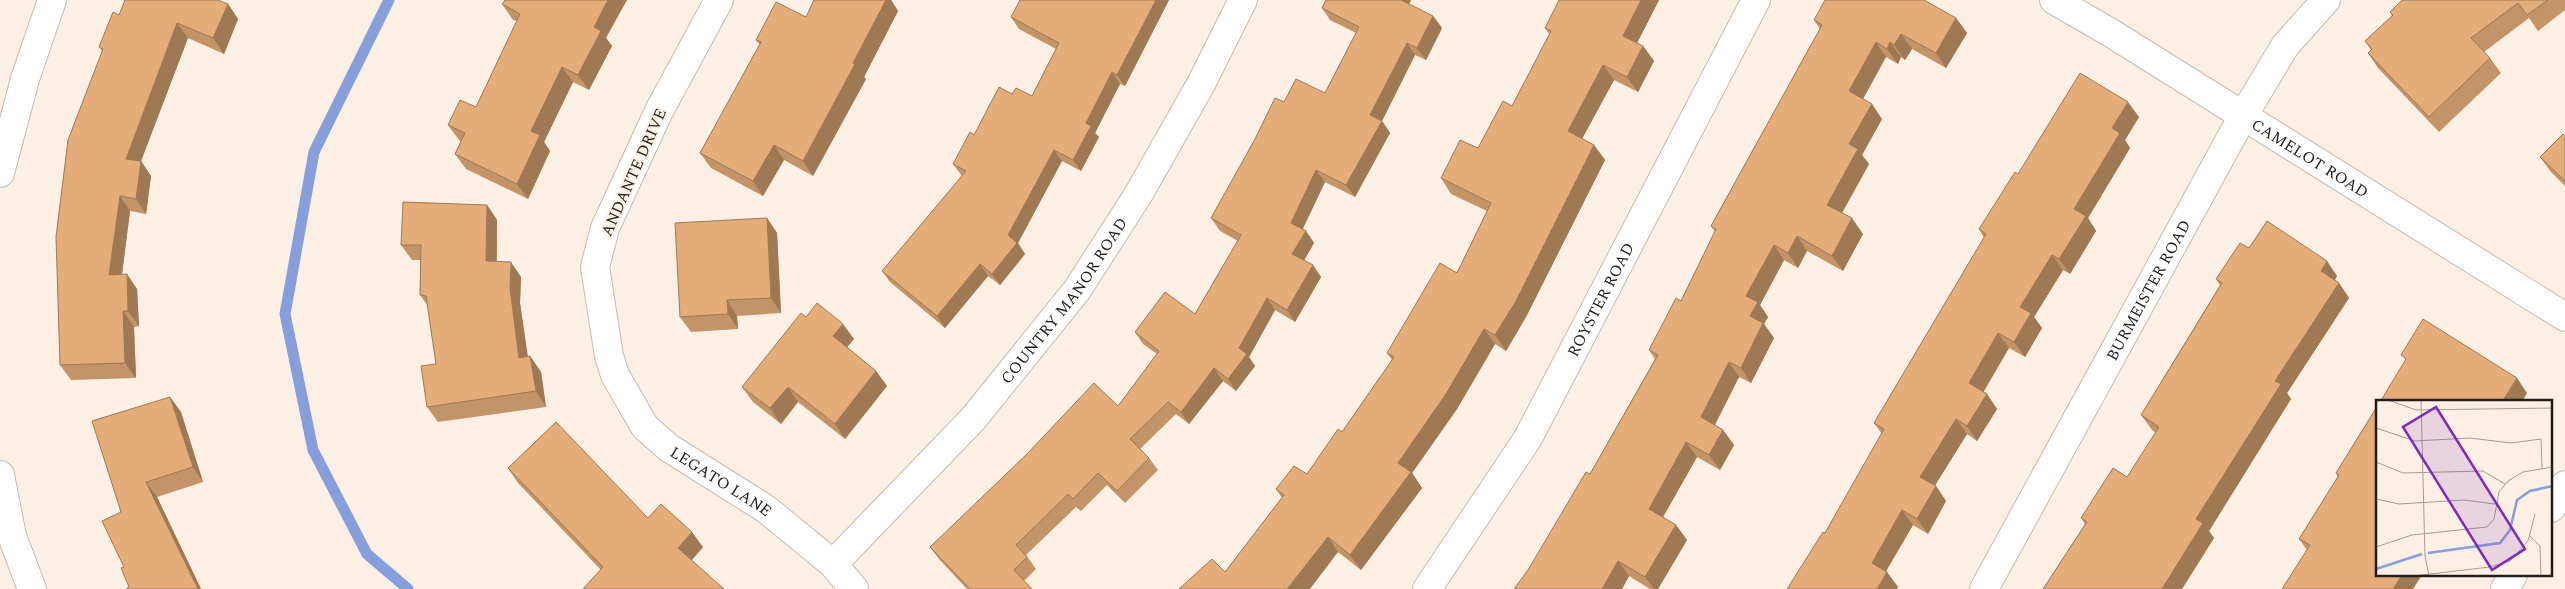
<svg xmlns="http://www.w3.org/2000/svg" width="2565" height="589" font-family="Spectral,serif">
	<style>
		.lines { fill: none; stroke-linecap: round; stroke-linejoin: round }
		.stream { stroke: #879edc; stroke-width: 11 }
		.minor-casing { stroke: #c6baaf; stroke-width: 30 }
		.tertiary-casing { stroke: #c6baaf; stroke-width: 30 }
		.minor { stroke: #fff; stroke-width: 28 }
		.tertiary { stroke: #fff; stroke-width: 28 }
		.wall { fill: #c39467 }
		.shaded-wall { fill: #9f7854 }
		.building { fill: #e3ac78; stroke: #9f7854 }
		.labels { text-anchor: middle; stroke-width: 4.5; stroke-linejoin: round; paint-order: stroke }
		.street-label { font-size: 16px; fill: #221d19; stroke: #fcf0e5 }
		.inset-river { fill: none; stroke: #879edc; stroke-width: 2.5 }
		.inset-road { fill: none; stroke: #a59c93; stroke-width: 1 }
		.view { fill: #7b2cbf; fill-opacity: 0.15; stroke: #7b2cbf; stroke-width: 2.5 }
		.inset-edge { fill: none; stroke: #221d19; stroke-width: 2.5 }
	</style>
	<rect width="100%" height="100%" fill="#fcf0e5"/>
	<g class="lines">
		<polyline class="stream" points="389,0 314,152 285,314 313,450 367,554 408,589"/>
		<defs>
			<g id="minor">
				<path id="s1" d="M719,0L659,111L605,228L595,267L609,356L615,375L645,427L669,448L766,509L833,564L854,589"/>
				<polyline points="0,173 25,79 52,0"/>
				<polyline points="0,475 12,536 32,589"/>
				<polyline points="2551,508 2565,485"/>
				<path id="s2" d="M833,564L973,419L1077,290L1138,195L1201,84L1243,0"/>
				<path id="s3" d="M1427,589L1528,438L1756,0"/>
				<path id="s4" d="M1984,589L2243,116L2285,46L2326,0"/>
				<polyline points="2505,589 2513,575"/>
			</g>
			<g id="tertiary">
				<path id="s5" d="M2054,0L2111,33L2565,317"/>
			</g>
		</defs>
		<use href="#minor" class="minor-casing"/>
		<use href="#tertiary" class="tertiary-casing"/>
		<use href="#minor" class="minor"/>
		<use href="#tertiary" class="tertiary"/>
	</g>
	<g class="wall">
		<polygon points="814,0 891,0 898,11 864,77 866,79 813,176 784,160 763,196 711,168 700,153 760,45 756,40 806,17"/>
		<polygon points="1169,0 1125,86 1120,84 1095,133 1099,137 1081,171 1062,161 1018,243 1025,254 1000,285 988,276 945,328 890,282 882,271 962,176 953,164 974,135 1012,94 1032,96 1056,49 1019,29 1011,17"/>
		<polygon points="1326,0 1411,0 1409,4 1433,16 1442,28 1426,60 1415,55 1382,121 1390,133 1355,197 1325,182 1302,229 1306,231 1314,243 1304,260 1321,277 1295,322 1275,310 1249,357 1255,366 1236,391 1223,381 1189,424 1176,414 1140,449 1149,458 1158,470 1125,503 1107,485 1081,511 1076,507 1026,555 1036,569 1024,581 1032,589 967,589 939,559 930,547 1118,406 1157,354 1143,344 1135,332 1195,314 1238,241 1220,231 1211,218 1284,102 1325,93 1356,33 1330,20 1322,8"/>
		<polygon points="1659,0 1637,43 1643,46 1654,61 1638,92 1614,80 1582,139 1594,145 1605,160 1526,317 1506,351 1495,344 1457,409 1412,473 1422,488 1361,570 1338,552 1225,572 1282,498 1276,489 1307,474 1342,432 1392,360 1387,353 1457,273 1487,211 1451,194 1441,178 1478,148 1512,106 1550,35 1545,28"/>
		<polygon points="2402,0 2565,0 2565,10 2538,31 2529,18 2484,52 2490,58 2501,73 2439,132 2378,68 2368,53 2371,50 2365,41 2392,16 2390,12"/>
		<polygon points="228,4 238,19 224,54 188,38 141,161 151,176 146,214 130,211 122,274 137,289 139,326 134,327 136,378 71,380 60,365 102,51 99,47 119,15"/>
		<polygon points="502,4 606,38 612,46 589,90 573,82 544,142 550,151 528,199 466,169 455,154 461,141 459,140 448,125 476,107 517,21 513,20"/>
		<polygon points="1956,18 1967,33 1946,68 1912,49 1905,60 1901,57 1898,64 1886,57 1863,99 1882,119 1862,155 1869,164 1842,213 1863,234 1843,271 1807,251 1798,268 1784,260 1760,305 1768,317 1764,324 1774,338 1751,383 1739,377 1715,425 1723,430 1734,445 1720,470 1697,457 1663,517 1676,525 1687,540 1658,589 1650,589 1629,576 1622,589 1514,589 1528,570 1590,474 1655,359 1649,350 1681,301 1715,232 1711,226 1820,29 1814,20"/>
		<polygon points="2139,117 2125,140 2130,148 2088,218 2096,231 2070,274 2063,270 2034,317 2042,328 2025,357 2009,348 1983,391 1987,394 1997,409 1977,441 1967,434 1935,485 1946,501 1928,534 1913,525 1886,571 1898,587 1825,533 1882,434 1874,423 1984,238 1979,229 2018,174"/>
		<polygon points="2565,136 2565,186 2551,172 2540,157"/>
		<polygon points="487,205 497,220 497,261 521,277 520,303 528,357 530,356 541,372 546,407 438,422 427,407 436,364 428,306 420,295 421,260 412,260 401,245"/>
		<polygon points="767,218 777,233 781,313 737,316 738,329 691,332 680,317"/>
		<polygon points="2249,248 2337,276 2335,280 2339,283 2349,298 2287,393 2291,399 2209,531 2214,538 2182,589 2043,589 2085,524 2081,518 2127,477 2156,433 2152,430 2141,415 2220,285 2216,279"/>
		<polygon points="806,317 854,339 847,347 876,371 887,386 845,439 798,402 781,424 753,402 742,387"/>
		<polygon points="170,397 181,412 203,482 157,497 201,589 127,589 129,587 121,512"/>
		<polygon points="2378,405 2378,575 2307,550 2299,539 2338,477 2336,473"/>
		<polygon points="508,468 648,518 703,547 692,560 601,570 518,483"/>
	</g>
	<g class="shaded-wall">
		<polygon points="608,0 627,0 606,38 612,46 589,90 578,75 594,27"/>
		<polygon points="886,0 891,0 898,11 864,77 866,79 813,176 803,161"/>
		<polygon points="1156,0 1169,0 1125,86 1117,75"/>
		<polygon points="1399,0 1411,0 1406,10"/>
		<polygon points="1641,0 1659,0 1633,51 1623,36"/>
		<polygon points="228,4 238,19 224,54 213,38"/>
		<polygon points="1433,16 1442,28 1426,60 1417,48"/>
		<polygon points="1956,18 1967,33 1946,68 1936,53"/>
		<polygon points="177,23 188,38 141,161 151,176 146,214 136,199 126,159"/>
		<polygon points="1901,34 1912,49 1905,60 1894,45"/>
		<polygon points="1876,42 1886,57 1859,106 1849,91"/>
		<polygon points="1890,42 1901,57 1898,64 1887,49"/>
		<polygon points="1407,43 1415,55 1382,121 1390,133 1355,197 1346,185 1370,115"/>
		<polygon points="1643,46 1654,61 1638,92 1627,77"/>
		<polygon points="1603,65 1614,80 1578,146 1568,131"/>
		<polygon points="562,67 573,82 544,142 550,151 528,199 517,184 531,131"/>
		<polygon points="1112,72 1120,84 1095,133 1099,137 1081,171 1073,160 1086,123"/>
		<polygon points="2128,102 2139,117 2125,140 2130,148 2088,218 2096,231 2070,274 2059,259 2074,209 2112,128"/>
		<polygon points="1872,104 1882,119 1862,155 1869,164 1838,220 1827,205 1849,144"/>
		<polygon points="774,145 784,160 763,196 753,181"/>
		<polygon points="1594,145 1605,160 1526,317 1506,351 1495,335"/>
		<polygon points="1054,150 1062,161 1018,243 1025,254 1000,285 992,274 1008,235"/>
		<polygon points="1316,170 1325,182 1300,235 1291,223"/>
		<polygon points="120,196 130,211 120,290 109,275"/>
		<polygon points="487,205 497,220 496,276 486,261"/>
		<polygon points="767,218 777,233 781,313 771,298"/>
		<polygon points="1852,218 1863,234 1843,271 1832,256"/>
		<polygon points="1306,231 1314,243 1301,266 1292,254"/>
		<polygon points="1797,236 1807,251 1798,268 1788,253"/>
		<polygon points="1774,245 1784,260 1760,305 1768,317 1764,324 1774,338 1751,383 1741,368 1750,316 1746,296"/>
		<polygon points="2052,255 2063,270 2034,317 2042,328 2025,357 2014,342 2020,307"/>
		<polygon points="2327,261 2337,276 2331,286 2321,271"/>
		<polygon points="511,262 521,277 520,303 530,373 519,358 510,288"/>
		<polygon points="980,264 988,276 945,328 937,316"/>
		<polygon points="1313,265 1321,277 1295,322 1287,310"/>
		<polygon points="127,274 137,289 139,326 128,311"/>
		<polygon points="2339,283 2349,298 2287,393 2291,399 2209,531 2214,538 2182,589 2162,589 2196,519 2275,381"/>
		<polygon points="1267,298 1275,310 1249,357 1255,366 1236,391 1228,379 1239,348"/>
		<polygon points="727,300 737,316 738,329 728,314"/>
		<polygon points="123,311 134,327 136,378 125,363"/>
		<polygon points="843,324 854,339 843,352 833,336"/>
		<polygon points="1484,329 1495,344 1457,409 1412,473 1422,488 1361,570 1350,555 1398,463"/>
		<polygon points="1998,333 2009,348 1980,398 1969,383"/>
		<polygon points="530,356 541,372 546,407 536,391"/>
		<polygon points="1729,362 1739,377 1711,432 1701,417"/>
		<polygon points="1214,368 1223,381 1189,424 1181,412"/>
		<polygon points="876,371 887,386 845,439 835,424"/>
		<polygon points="2517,378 2527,393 2522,402 2502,402"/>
		<polygon points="788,387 798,402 781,424 770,408"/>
		<polygon points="1987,394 1997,409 1977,441 1967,426"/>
		<polygon points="170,397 181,412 203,482 193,467"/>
		<polygon points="1956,419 1967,434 1931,492 1920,477"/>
		<polygon points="1723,430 1734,445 1720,470 1709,455"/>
		<polygon points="1686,442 1697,457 1659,524 1649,509"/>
		<polygon points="146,482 157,497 201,589 198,589"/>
		<polygon points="1936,486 1946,501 1928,534 1917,519"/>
		<polygon points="1902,510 1913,525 1882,578 1872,563"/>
		<polygon points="1676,525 1687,540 1658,589 1654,589 1645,577"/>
		<polygon points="692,532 703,547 689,563 678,548"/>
		<polygon points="1328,537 1338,552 1310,589 1287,589"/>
		<polygon points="1618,561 1629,576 1622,589 1602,589"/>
		<polygon points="1887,572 1898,587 1897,589 1877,589"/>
		<polygon points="2402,575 2422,575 2413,589 2393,589"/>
	</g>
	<g class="building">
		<polygon points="125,0 218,0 228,4 213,38 177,23 126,159 141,161 136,199 120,196 109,275 127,274 128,311 123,311 125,363 60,365 56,237 68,140 103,49 99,47 113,12 119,15"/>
		<polygon points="505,0 608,0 594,27 601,31 578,75 562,67 531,131 540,135 517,184 455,154 465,133 448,125 460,100 476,107 520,14 502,4"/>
		<polygon points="814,0 886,0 853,63 855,64 803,161 774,145 753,181 700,153 761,42 756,40 776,2 806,17"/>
		<polygon points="1020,0 1156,0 1117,75 1112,72 1086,123 1091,126 1073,160 1054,150 1008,235 1017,243 992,274 980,264 937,316 882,271 966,171 953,164 970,132 974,135 999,87 1012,94 1016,88 1032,96 1059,43 1011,17"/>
		<polygon points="1326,0 1401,0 1433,16 1417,48 1407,43 1370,115 1382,121 1346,185 1316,170 1291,223 1306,231 1292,254 1313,265 1287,310 1267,298 1239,348 1247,354 1228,379 1214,368 1181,412 1168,402 1130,439 1149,458 1117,491 1098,473 1073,499 1068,494 1016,545 1027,557 1014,570 1032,589 970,589 930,547 1027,454 1094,383 1118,406 1159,351 1135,332 1165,292 1195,314 1241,235 1211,218 1255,139 1275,98 1284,102 1296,79 1325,93 1359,27 1322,8"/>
		<polygon points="1559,0 1641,0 1623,36 1643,46 1627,77 1603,65 1568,131 1594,145 1516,301 1495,335 1484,329 1446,394 1398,463 1411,472 1350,555 1328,537 1287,589 1179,589 1212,559 1225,572 1284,495 1276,489 1294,466 1307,474 1338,429 1342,432 1394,357 1387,353 1440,263 1457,273 1491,203 1441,178 1460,140 1478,148 1503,101 1512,106 1551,31 1545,28"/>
		<polygon points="1825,0 1924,0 1956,18 1936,53 1901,34 1894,45 1890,42 1887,49 1876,42 1849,91 1872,104 1849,144 1858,149 1827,205 1852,218 1832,256 1797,236 1788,253 1774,245 1746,296 1758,302 1750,316 1763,323 1741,368 1729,362 1701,417 1723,430 1709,455 1686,442 1649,509 1676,525 1645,577 1618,561 1602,589 1514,589 1528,570 1586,472 1590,474 1658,355 1649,350 1676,298 1681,301 1716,229 1711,226 1822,25 1814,20"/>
		<polygon points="2402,0 2548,0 2527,15 2518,3 2471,38 2490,58 2429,117 2368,53 2372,49 2365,41 2393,15 2390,12"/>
		<polygon points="2080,73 2128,102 2112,128 2120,133 2074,209 2086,216 2059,259 2052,255 2020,307 2031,313 2014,342 1998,333 1969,383 1987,394 1967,426 1956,419 1920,477 1936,486 1917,519 1902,510 1872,563 1887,572 1877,589 1787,589 1823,532 1825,533 1884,429 1874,423 1986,234 1979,229 2015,172 2018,174"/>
		<polygon points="2563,134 2565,136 2565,181 2540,157"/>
		<polygon points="403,202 487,205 486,261 511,262 510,288 519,358 530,356 536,391 427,407 421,366 436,364 426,296 420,295 421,245 401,245"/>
		<polygon points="767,218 771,298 727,300 728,314 680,317 675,223"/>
		<polygon points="2267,221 2327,261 2321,271 2339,283 2275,381 2281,384 2196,519 2203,523 2162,589 2043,589 2087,522 2081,518 2113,468 2127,477 2159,427 2141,415 2222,283 2216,279 2240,243 2249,248"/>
		<polygon points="817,303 843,324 833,336 876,371 835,424 788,387 770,408 742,387 801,313 806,317"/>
		<polygon points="2423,319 2517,378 2502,402 2380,402 2406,359 2401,355"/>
		<polygon points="170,397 193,467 146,482 198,589 127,589 127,588 129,587 121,568 124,567 102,521 121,512 92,421"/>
		<polygon points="2378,405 2378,575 2402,575 2393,589 2282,589 2310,545 2299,539 2339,475 2336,473"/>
		<polygon points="556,422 648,518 661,504 692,532 678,548 724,589 583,589 603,567 508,468"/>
	</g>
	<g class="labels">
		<g class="street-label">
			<text dy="6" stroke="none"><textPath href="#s5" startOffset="301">CAMELOT ROAD</textPath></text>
			<text transform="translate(633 172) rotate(-66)" y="6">ANDANTE DRIVE</text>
			<text dy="6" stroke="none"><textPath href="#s4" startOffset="341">BURMEISTER ROAD</textPath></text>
			<text dy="6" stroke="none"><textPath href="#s2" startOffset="351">COUNTRY MANOR ROAD</textPath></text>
			<text dy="6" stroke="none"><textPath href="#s3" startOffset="338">ROYSTER ROAD</textPath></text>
			<text dy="6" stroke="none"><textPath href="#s1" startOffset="559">LEGATO LANE</textPath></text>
		</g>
	</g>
	<g transform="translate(2376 400)">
		<rect width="176" height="176" fill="#fcf0e5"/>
		<path class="inset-river" d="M52,153L124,143L134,130L141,100L154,91L177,86M0,169L46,154"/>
		<path class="inset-road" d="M12,0L40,10L177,8M45,0L49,156L53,176M0,28L39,41L94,38L135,43L165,39L166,69M0,62L27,73L107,71L129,84M0,99L23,104L88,100L119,104M154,136L164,146L165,176M0,147L36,135L111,127L118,119L123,92L132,81L147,72L177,67M37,176L114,167L134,161L152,141L159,114"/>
		<path class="view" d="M60,7L149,149L116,170L27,27Z"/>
		<rect width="176" height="176" class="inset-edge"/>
	</g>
</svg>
